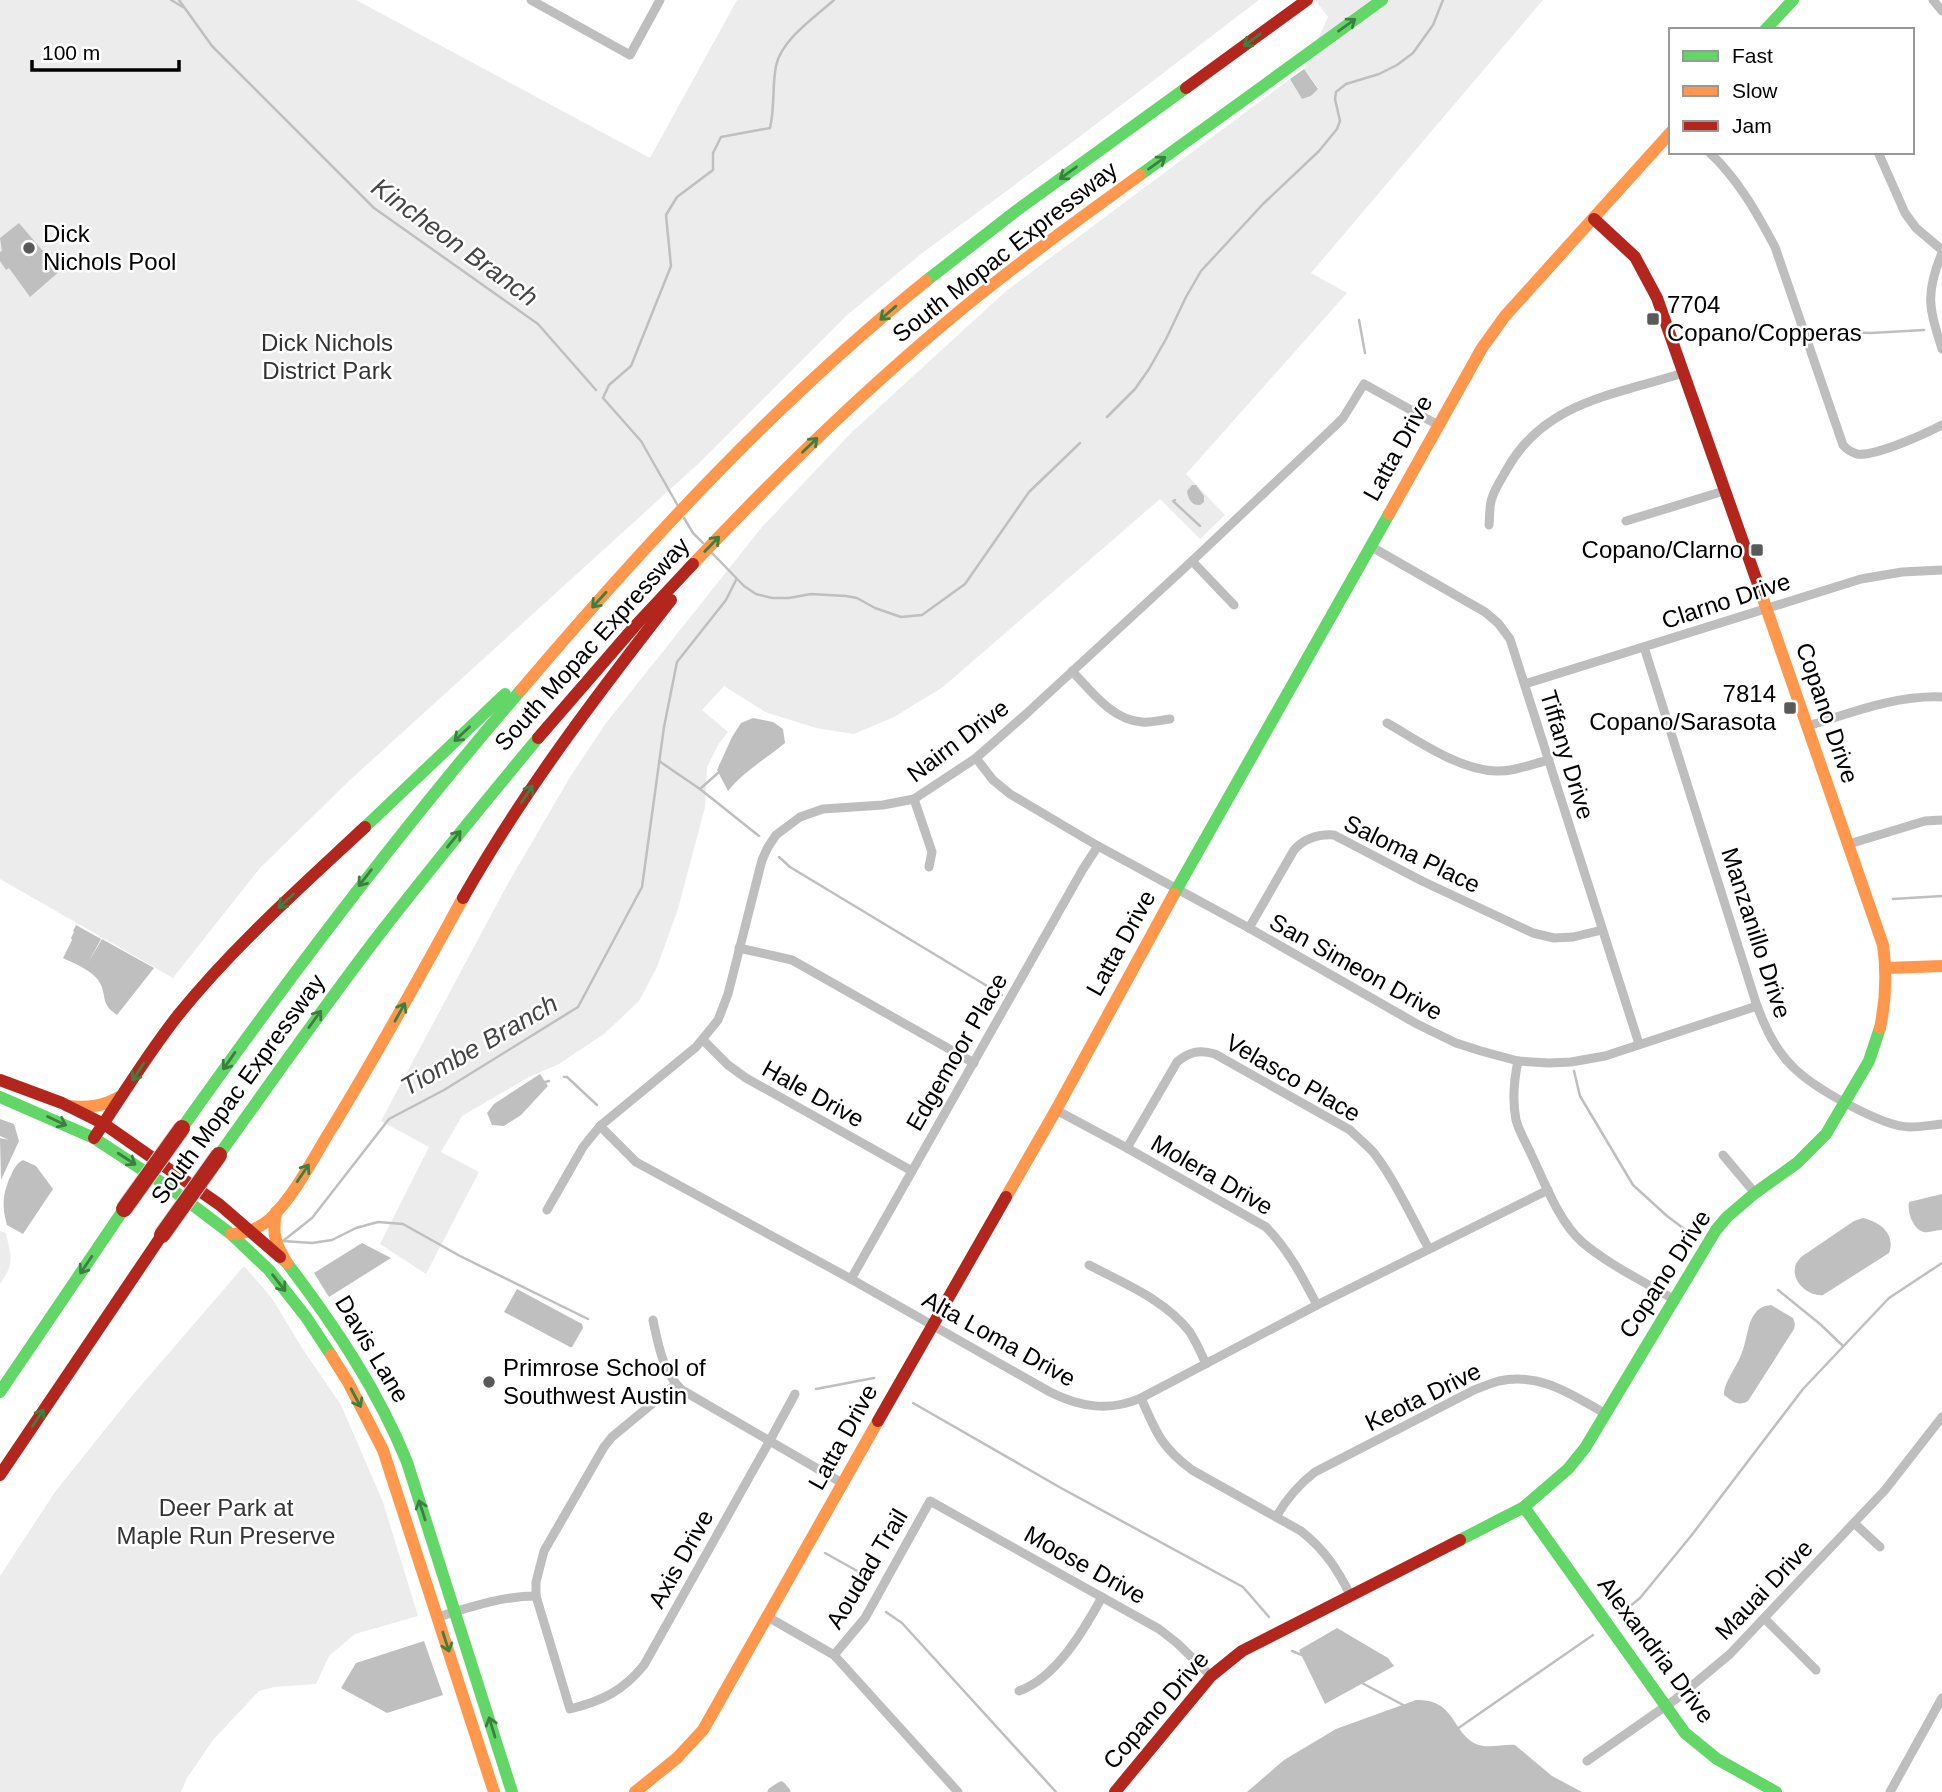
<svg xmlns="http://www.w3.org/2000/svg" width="1942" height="1792" font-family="Helvetica,sans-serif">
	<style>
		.green { fill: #ececec }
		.water { fill: #bfbfbf }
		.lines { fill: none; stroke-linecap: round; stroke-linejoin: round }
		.stream { stroke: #bfbfbf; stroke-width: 2.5 }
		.street { stroke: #bebebe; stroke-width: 9 }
		.fast { stroke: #63d668; stroke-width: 12 }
		.slow { stroke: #ff974d; stroke-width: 12 }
		.jam { stroke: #b3261e; stroke-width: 12 }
		.jam-bridge-casing { stroke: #dbdbdb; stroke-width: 18; stroke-linecap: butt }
		.jam-bridge { stroke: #b3261e; stroke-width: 16 }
		.oneway { stroke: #3b803e }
		.poi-dot { fill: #595959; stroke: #fff; stroke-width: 2.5 }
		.labels { text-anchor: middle; stroke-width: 5; stroke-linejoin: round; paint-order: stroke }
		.poi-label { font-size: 24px; fill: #000; stroke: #fff; text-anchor: start }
		.street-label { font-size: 24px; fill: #000; stroke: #fff }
		.park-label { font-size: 24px; fill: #333; stroke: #fff }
		.water-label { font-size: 26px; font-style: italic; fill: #444; stroke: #fff }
	</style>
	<rect width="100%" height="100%" fill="#fff"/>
	<g class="green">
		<polygon points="0,0 356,0 650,158 737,0 1259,0 1070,144 921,254 846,316 698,464 350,780 260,868 173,978 0,879"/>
		<polygon points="1315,0 1543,0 1311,273 1347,293 1186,474 1225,515 1200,539 1160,499 943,687 894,717 854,734 816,728 765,712 724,686 702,710 728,732 718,745 707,767 705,807 678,909 657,967 639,1001 604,1034 559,1064 529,1077 462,1116 441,1152 479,1172 426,1274 380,1244 429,1147 381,1121 506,887 570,777 606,723 762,527 851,433 1006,291 1290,79 1302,99 1311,96 1318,88 1304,69 1328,17"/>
		<path d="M0,1231L6,1233C11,1257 15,1263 0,1284Z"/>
		<polygon points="244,1266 271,1297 304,1351 341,1405 383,1502 418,1616 355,1634 329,1656 316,1684 274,1687 259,1691 213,1740 187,1778 181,1792 0,1792 0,1576 55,1492 131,1397"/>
	</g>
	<g class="water">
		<polygon points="1304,69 1318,89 1311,96 1302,99 1290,79"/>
		<polygon points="19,223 60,271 30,297 9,268 6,270 0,261 0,252 2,251 0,238"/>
		<path d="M1192,485H1196L1204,496V502L1200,505C1192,506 1188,499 1187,491Z"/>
		<path d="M753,718L773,722L783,729L785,743C766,759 744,771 728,791L717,770L732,737L741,723Z"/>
		<path d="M76,925L101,939L88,963L102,939L154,968L117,1015C101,1003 107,1001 101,985C95,971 75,964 63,958L72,940L71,938L74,932L73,931Z"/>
		<polygon points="540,1074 548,1086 521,1115 504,1126 492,1125 487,1113 494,1104"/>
		<polygon points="0,1119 14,1124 19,1141 1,1180 0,1138 9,1140 0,1136"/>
		<path d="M23,1160L36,1166L53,1189L23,1234L7,1225C1,1205 3,1191 12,1173C15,1167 17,1163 23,1160Z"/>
		<path d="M1942,1194V1230C1937,1230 1929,1233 1924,1232C1913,1230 1907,1211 1909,1202Z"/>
		<path d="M1863,1218C1880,1222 1896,1234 1889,1253L1823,1295C1810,1297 1792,1283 1795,1268C1795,1264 1798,1261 1801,1257L1854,1221Z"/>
		<polygon points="362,1243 391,1258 329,1297 314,1273"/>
		<polygon points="517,1289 582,1324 583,1328 572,1347 570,1347 504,1312"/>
		<path d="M1771,1305L1793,1318L1795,1324L1794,1329L1748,1401C1738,1407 1732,1401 1724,1395C1723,1384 1737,1366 1741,1355C1747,1342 1747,1322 1756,1312C1760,1307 1765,1306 1771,1305Z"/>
		<polygon points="1337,1628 1388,1658 1394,1666 1325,1704 1299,1650"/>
		<polygon points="424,1641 443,1695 387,1713 341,1688 356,1663"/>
		<path d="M1416,1700C1455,1698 1452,1733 1476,1744C1487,1749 1503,1744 1515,1745L1552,1776L1582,1792H1247L1284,1760L1336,1729Z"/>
	</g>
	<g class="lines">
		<g class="stream">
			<polyline points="171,0 183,7"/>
			<polyline points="179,0 212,46 374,208 538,324 596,390"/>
			<polyline points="1359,320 1365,353"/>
			<polyline points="1818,331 1871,333 1924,330"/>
			<polyline points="1107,417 1135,389 1149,369 1166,339 1186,297 1201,271 1263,204 1319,151 1337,129 1340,121 1335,99 1336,92 1346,84 1379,74 1397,65 1413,53 1433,25 1443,0"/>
			<polyline points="1175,500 1173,501 1200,526"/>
			<path d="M678,506L641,441L603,398L609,385L631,366L671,266L666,215L677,197L713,170V153L721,137L770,128C775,107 772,86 776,66C781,40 815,17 834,0"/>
			<polyline points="684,518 693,533 703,543"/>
			<polyline points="712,553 744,586 756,594 772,598 789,598 811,594 846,596 857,598 875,608 901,617 922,615 965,584 1029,492 1080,443"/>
			<polyline points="659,761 700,789 759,836"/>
			<polyline points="700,789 718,773"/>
			<polyline points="779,857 790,867 1002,995"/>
			<polyline points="1893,899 1942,896"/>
			<polyline points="1574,1071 1580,1096 1633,1185 1667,1216 1695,1237"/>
			<polyline points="564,1077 567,1077 597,1105"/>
			<polyline points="545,1082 549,1081"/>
			<polyline points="283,1241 312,1218 389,1119 444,1090 578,1007 642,887 664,727 677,662 726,600 736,580"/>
			<polyline points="283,1241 312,1243 332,1240 356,1228 378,1222 403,1224 460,1256 588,1319"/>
			<polyline points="1778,1290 1820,1324 1843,1346"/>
			<polyline points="816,1389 874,1378"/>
			<polyline points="913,1403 1061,1488 1243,1587 1269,1617"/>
			<polyline points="825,1553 868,1577"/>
			<polyline points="886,1612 902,1623 1056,1792"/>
			<polyline points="1623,1612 1640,1598 1691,1536 1803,1389 1889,1298 1942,1263"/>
			<polyline points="1292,1651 1302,1655"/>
			<polyline points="1362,1683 1405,1706"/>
			<polyline points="1457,1729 1593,1635"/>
		</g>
		<g class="street">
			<polyline points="531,0 630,55 660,0"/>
			<polyline points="1933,0 1942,11"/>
			<path d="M1709,152C1738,179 1757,213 1775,247L1843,445C1847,450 1851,452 1857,454C1874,457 1925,434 1942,425"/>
			<polyline points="1878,152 1905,213 1916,228 1942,250"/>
			<path d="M1942,253C1925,294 1929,308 1942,349"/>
			<polyline points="1626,521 1724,491"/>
			<path d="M1489,525C1490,516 1489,506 1492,498C1495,488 1502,478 1507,469C1545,401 1615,395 1683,373"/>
			<polyline points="1370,546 1485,612 1498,623 1510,639 1639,1044"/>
			<polyline points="1192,561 1234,605"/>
			<path d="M1644,647L1757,1006C1766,1029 1775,1049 1792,1066C1812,1087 1882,1127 1910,1127C1920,1127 1932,1125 1942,1124"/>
			<path d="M1072,671C1091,691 1112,720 1142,722C1151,723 1161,720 1170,719"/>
			<polyline points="1525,684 1861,579 1902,572 1942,570"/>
			<path d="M1387,723C1419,741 1459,770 1496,771C1513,772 1532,764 1549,760"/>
			<path d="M1808,726C1851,713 1896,695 1942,697"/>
			<polyline points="976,758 993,780 1010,794 1098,846 1249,928 1417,1024 1456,1043 1481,1051 1518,1061 1549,1063 1571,1062 1605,1056 1757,1006"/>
			<polyline points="914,799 932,852 929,867"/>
			<polyline points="1849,844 1925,821 1942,820"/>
			<path d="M1249,928L1294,850C1305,838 1318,834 1334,835L1422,881L1533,933L1554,938L1573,937L1602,930"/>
			<polyline points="739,948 792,960 974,1063"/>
			<polyline points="703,1040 728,1065 746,1078 912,1171"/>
			<path d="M1518,1061C1514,1080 1512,1100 1516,1120C1519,1131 1526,1143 1531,1154C1544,1181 1559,1222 1582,1242C1609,1265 1643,1281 1673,1299"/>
			<path d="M1056,1110L1127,1148L1266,1227C1288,1249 1303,1278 1317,1305"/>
			<path d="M600,1126L636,1162L851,1279L1050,1392C1080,1407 1109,1412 1141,1398L1317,1305L1548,1190"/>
			<path d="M1127,1148L1177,1062C1189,1052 1199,1049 1215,1054L1350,1130C1358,1138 1367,1145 1374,1153C1396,1182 1412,1218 1429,1249"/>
			<polyline points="1723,1155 1755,1193"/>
			<polyline points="547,1210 583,1147 600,1126 696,1047 718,1020 728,994 762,860 768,847 776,835 800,817 823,809 883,805 914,799 976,758 1026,714 1192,561 1336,425 1343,418 1364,384 1438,425"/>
			<path d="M1089,1265C1123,1283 1164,1299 1189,1331C1196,1341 1201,1353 1206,1364"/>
			<polyline points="851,1279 1083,869 1098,846"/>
			<path d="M653,1320C658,1344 663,1373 682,1390L842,1483"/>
			<path d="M676,1384L612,1437L604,1447L544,1551L536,1582V1596L570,1709C602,1701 623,1691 644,1665L769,1442L795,1394"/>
			<path d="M1141,1398C1156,1432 1161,1447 1192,1470L1301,1531C1326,1551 1337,1569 1351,1596"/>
			<path d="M1276,1517C1287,1498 1298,1485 1315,1472L1474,1390C1482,1387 1491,1383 1499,1381C1541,1372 1572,1395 1606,1414"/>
			<polyline points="1854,1523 1880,1547"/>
			<path d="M438,1617C470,1607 502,1596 536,1596"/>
			<polyline points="768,1617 834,1655 958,1792"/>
			<polyline points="1765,1619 1816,1670"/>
			<polyline points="834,1655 865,1618 930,1501 1159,1629 1177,1643 1211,1676"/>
			<path d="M1019,1691C1056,1678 1084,1630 1102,1597"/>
			<polyline points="1587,1761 1676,1699 1730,1654 1885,1490 1942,1417"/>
			<polyline points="772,1792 781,1786 786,1792"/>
			<polyline points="1890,1792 1942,1698"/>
		</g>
		<g class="fast">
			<polyline points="1765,30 1793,0"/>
			<polyline points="1140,175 1382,0"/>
			<polyline points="926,281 1016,211 1186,88"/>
			<polyline points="365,827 505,694"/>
			<polyline points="1174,894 1389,514"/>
			<polyline points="0,1097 94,1138 170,1188 231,1234 269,1270 306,1317 331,1355"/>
			<path d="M182,1128C289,977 400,830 521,690"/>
			<path d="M219,1155C271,1082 323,1008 378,936C430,869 484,803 538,738"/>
			<path d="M280,1257L287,1263C334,1325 378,1390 407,1462L512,1792"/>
			<polyline points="0,1392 124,1209"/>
			<polyline points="1524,1507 1685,1733 1717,1759 1776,1792"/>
			<polyline points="1460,1540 1524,1507 1568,1469 1585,1448 1716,1230 1727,1217 1755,1193 1797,1163 1826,1134 1869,1061 1880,1028"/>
		</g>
		<g class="slow">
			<polyline points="1389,514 1482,348 1505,316 1671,132"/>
			<path d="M693,564C774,478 859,395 950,319C1011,268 1075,222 1140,175"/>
			<path d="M1760,590L1883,945C1887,973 1886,1000 1880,1028"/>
			<path d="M521,690C645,544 777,401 926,281"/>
			<polyline points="1886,968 1942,966"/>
			<path d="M67,1106C87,1108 102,1107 119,1097"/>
			<polyline points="1006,1197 1056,1110 1174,894"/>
			<path d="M276,1212C272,1235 275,1243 287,1263"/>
			<path d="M231,1234C246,1234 258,1229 270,1219C294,1196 313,1159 330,1131C377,1055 420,976 463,898"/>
			<polyline points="331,1355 348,1382 383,1450 494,1792"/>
			<polyline points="635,1792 677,1758 703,1730 878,1421"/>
		</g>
		<g class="jam">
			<polyline points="1186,88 1307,0"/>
			<polyline points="1594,219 1635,257 1657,298 1760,590"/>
			<polyline points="538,738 635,626 693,564"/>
			<path d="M463,898C523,792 596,696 671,600"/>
			<polyline points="0,1080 62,1103 104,1124 220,1205 280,1257"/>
			<path d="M94,1138C122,1096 148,1053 179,1014C235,945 301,887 365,827"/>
			<polyline points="878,1421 1006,1197"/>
			<polyline points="0,1475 162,1235"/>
			<polyline points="1115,1792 1211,1676 1242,1651 1460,1540"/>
		</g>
		<defs>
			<g id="jam-bridge">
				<polyline points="124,1209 182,1128"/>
				<polyline points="162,1235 219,1155"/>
			</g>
		</defs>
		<use href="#jam-bridge" class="jam-bridge-casing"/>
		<use href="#jam-bridge" class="jam-bridge"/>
	</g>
	<defs><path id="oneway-shaft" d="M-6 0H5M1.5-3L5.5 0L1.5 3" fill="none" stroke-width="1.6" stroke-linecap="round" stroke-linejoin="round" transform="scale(1.75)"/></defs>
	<g class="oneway">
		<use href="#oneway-shaft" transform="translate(1347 25) rotate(-36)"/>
		<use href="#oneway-shaft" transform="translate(1252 40) rotate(144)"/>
		<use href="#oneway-shaft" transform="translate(1157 163) rotate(-36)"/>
		<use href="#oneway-shaft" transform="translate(1068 173) rotate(144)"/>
		<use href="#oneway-shaft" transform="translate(888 313) rotate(139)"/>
		<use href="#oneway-shaft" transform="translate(810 445) rotate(-44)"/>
		<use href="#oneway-shaft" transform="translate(712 544) rotate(-46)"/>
		<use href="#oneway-shaft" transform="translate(599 600) rotate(132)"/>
		<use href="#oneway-shaft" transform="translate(462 734) rotate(137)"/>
		<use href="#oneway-shaft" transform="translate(527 794) rotate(-57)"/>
		<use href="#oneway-shaft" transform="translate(454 839) rotate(-51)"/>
		<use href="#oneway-shaft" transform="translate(365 878) rotate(128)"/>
		<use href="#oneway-shaft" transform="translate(286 901) rotate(137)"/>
		<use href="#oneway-shaft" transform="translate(400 1012) rotate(-61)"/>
		<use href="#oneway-shaft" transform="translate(315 1019) rotate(-54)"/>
		<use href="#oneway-shaft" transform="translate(229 1061) rotate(125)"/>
		<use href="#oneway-shaft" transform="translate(138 1072) rotate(123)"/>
		<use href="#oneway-shaft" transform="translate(57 1121) rotate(25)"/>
		<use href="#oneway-shaft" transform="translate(127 1159) rotate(33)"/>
		<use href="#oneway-shaft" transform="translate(303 1173) rotate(-56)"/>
		<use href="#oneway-shaft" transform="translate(86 1265) rotate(124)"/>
		<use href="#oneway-shaft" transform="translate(279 1283) rotate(52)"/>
		<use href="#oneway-shaft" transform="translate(356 1398) rotate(62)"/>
		<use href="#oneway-shaft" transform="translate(38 1418) rotate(-56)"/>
		<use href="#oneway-shaft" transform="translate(422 1510) rotate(-108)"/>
		<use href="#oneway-shaft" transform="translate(446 1642) rotate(72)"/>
		<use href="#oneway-shaft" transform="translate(492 1727) rotate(-107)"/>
	</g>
	<g class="poi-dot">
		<circle cx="29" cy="248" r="7"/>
		<rect x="1646" y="312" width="14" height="14" rx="3.5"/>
		<rect x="1750" y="543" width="14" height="14" rx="3.5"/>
		<rect x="1783" y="701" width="14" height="14" rx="3.5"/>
		<circle cx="489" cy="1382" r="7"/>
	</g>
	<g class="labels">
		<g class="poi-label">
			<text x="43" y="242">Dick<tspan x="43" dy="28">Nichols Pool</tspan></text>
			<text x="1667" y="313">7704<tspan x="1667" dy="28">Copano/Copperas</tspan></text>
			<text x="1743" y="558" text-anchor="end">Copano/Clarno</text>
			<text x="1776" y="702" text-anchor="end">7814<tspan x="1776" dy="28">Copano/Sarasota</tspan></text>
			<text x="503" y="1376">Primrose School of<tspan x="503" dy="28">Southwest Austin</tspan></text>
		</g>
		<g class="street-label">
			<text transform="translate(1005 252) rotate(-38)" y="8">South Mopac Expressway</text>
			<text transform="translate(1398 448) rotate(-61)" y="8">Latta Drive</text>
			<text transform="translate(1726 601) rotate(-18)" y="8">Clarno Drive</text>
			<text transform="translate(592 644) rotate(-48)" y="8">South Mopac Expressway</text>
			<text transform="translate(1827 713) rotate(71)" y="8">Copano Drive</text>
			<text transform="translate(958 741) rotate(-37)" y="8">Nairn Drive</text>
			<text transform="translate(1567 755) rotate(73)" y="8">Tiffany Drive</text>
			<text transform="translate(1412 854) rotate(26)" y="8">Saloma Place</text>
			<text transform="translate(1756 933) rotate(72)" y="8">Manzanillo Drive</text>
			<text transform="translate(1121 943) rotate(-61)" y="8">Latta Drive</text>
			<text transform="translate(1356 967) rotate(29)" y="8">San Simeon Drive</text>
			<text transform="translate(957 1052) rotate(-60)" y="8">Edgemoor Place</text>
			<text transform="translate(1293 1078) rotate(30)" y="8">Velasco Place</text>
			<text transform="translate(238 1089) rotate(-54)" y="8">South Mopac Expressway</text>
			<text transform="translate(813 1094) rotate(29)" y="8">Hale Drive</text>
			<text transform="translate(1212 1175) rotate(30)" y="8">Molera Drive</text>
			<text transform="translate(1665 1274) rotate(-57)" y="8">Copano Drive</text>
			<text transform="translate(999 1339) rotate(29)" y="8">Alta Loma Drive</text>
			<text transform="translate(372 1349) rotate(59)" y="8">Davis Lane</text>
			<text transform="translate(1423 1397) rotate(-26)" y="8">Keota Drive</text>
			<text transform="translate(843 1437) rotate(-61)" y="8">Latta Drive</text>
			<text transform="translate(681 1559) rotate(-61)" y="8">Axis Drive</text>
			<text transform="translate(1085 1565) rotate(29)" y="8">Moose Drive</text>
			<text transform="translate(867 1569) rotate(-59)" y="8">Aoudad Trail</text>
			<text transform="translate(1764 1590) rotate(-46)" y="8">Mauai Drive</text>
			<text transform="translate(1656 1650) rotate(53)" y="8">Alexandria Drive</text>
			<text transform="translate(1156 1710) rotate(-49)" y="8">Copano Drive</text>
		</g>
		<g class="park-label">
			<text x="327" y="351">Dick Nichols<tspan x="327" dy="28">District Park</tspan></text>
			<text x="226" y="1516">Deer Park at<tspan x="226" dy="28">Maple Run Preserve</tspan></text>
		</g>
		<g class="water-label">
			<text transform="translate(455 242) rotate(36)" y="9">Kincheon Branch</text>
			<text transform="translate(479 1045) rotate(-30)" y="9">Tiombe Branch</text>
		</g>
	</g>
	<rect x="1669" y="28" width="245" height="126" fill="#ffffff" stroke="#999999" stroke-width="2"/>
	<rect x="1683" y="51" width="35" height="10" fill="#63d668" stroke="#999999" stroke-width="2"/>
	<text x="1732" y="63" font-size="21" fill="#000000">Fast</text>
	<rect x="1683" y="86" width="35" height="10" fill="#ff974d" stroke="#999999" stroke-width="2"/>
	<text x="1732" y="98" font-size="21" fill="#000000">Slow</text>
	<rect x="1683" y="121" width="35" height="10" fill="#b3261e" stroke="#999999" stroke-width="2"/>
	<text x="1732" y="133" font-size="21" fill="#000000">Jam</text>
	<path d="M32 60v10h147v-10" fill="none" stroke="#000000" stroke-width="3.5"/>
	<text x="42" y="60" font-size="21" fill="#000000" stroke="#ffffff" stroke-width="5" paint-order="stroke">100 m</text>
</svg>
